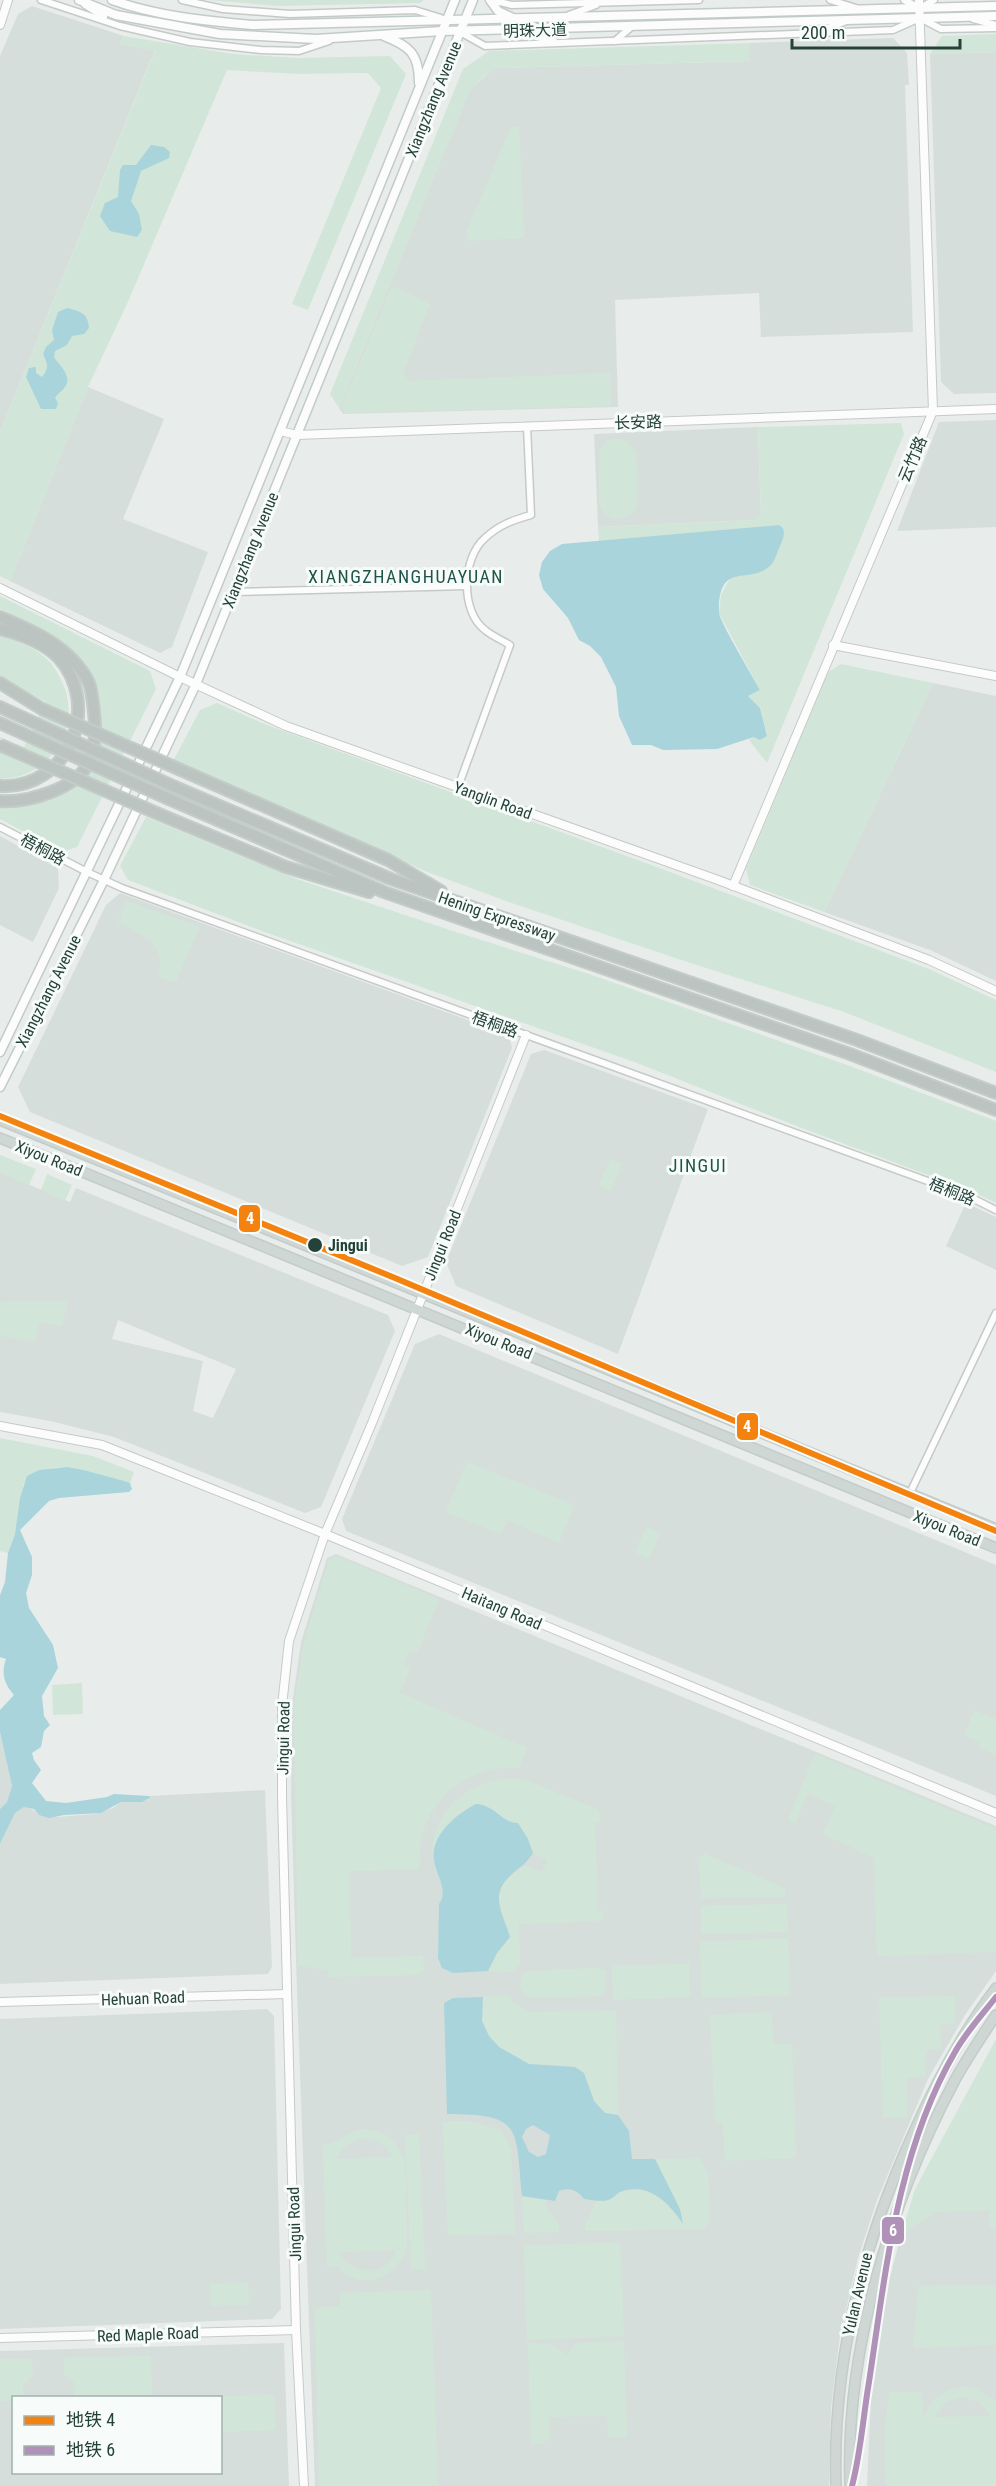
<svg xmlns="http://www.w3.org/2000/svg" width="996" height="2486" font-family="'Roboto Condensed','Noto Sans SC',sans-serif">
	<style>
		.built { fill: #d6dedb; fill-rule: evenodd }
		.green { fill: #d1e6d8; fill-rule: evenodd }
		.water { fill: #a9d4db; fill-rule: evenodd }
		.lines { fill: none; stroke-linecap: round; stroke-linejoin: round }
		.minor-casing { stroke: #c5cac8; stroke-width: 9 }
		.tertiary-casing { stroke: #c5cac8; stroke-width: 10 }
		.secondary-casing { stroke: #c3cbc8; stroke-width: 11 }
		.primary-casing { stroke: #c3ccc9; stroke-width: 12 }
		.motorway-casing { stroke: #c3ccc9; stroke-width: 14 }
		.minor { stroke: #fcfcfc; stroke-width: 6 }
		.tertiary { stroke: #fcfcfc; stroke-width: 8 }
		.secondary { stroke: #fcfcfc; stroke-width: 8 }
		.primary { stroke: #cfd7d5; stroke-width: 9 }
		.motorway { stroke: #bcc4c2; stroke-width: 10 }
		.motorway-bridge-casing { stroke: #c3ccc9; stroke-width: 14; stroke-linecap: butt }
		.motorway-bridge { stroke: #bcc4c2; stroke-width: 10 }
		.metro-1-casing { stroke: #f7fbf9; stroke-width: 10 }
		.metro-2-casing { stroke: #f7fbf9; stroke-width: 10 }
		.metro-1 { stroke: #f4820f; stroke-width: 6 }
		.metro-2 { stroke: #b091b7; stroke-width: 6 }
		.stop-dot { fill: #24423a; stroke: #f7fbf9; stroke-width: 2 }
		.labels { text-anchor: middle; stroke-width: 6; stroke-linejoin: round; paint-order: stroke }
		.street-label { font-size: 16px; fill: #24423a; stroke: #f7fbf9 }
		.stop-label { font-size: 16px; font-weight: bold; fill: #24423a; stroke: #f7fbf9; text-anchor: start }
		.neighbourhood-label { font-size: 18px; letter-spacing: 1.5px; fill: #1f5548; stroke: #f7fbf9 }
		.line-badge { stroke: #f7fbf9; stroke-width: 2 }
		.badge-label { font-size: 16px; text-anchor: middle; font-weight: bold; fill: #fff }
	</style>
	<rect width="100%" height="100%" fill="#e8edeb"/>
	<g class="built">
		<polygon points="32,6 124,36 120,44 155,50 0,432 0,56 18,14"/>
		<polygon points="893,38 907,53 909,85 905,85 913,332 761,337 759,293 615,300 618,407 343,414 339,408 470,89 490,72 498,68 750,61 750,43"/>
		<polygon points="996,52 996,393 954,394 941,382 930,54"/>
		<polygon points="88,387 164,419 123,519 208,552 172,647 160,653 10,581"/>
		<polygon points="996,420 996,527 897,531 939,422"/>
		<polygon points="758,427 761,516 754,520 598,527 594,434"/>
		<polygon points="933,683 996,696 996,981 930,950 824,912"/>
		<polygon points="0,836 58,868 59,888 33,942 0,925"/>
		<polygon points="120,893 509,1035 512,1048 428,1257 402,1266 30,1112 18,1087 106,905"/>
		<polygon points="544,1050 708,1109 618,1354 456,1286 446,1262 531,1054"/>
		<path d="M0,1172L70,1202L76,1188L388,1315L395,1331L321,1507L305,1513L114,1437L50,1421L0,1412ZM118,1320L236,1369L213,1418L193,1411L203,1361L112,1339Z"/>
		<polygon points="966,1203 996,1217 996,1270 946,1246"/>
		<polygon points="439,1334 996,1565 996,1796 346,1531 342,1519 415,1344"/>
		<polygon points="336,1554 996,1826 996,1971 965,2015 928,2079 877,2200 858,2258 840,2336 831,2407 829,2486 315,2486 297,1992 291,1796 292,1705 301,1642 327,1558"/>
		<polygon points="0,1732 12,1786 7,1802 0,1809"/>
		<polygon points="265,1790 272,1967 268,1974 0,1984 0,1844 15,1813 24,1807 29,1807 40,1815 56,1817 95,1814 113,1808 121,1802 148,1800 149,1796"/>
		<polygon points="267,2009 274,2016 281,2309 272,2319 0,2329 0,2019"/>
		<polygon points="996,2173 996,2486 867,2486 871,2398 876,2358 890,2277 901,2235 907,2229"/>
		<path d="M284,2343L289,2486H0V2351ZM14,2398H220V2472H14Z"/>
	</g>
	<g class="green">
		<polygon points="209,0 424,0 420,3 278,6"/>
		<polygon points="996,34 996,52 930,54 942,36"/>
		<polygon points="124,36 233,54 298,58 390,56 406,74 308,310 292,304 381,88 368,73 298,74 227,70 127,304 88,387 10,581 0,576 0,432 155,51 120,44"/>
		<polygon points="750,43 750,61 498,68 483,77 470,90 339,408 330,394 463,69 489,51"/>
		<polygon points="511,127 519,127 524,238 468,241 467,231"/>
		<polygon points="392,286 430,304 403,373 409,381 610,373 611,406 345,413 341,408"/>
		<polygon points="901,423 904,434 767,763 749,740 754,737 767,736 767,734 760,708 748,696 760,690 719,613 721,595 729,580 735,575 761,571 783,528 779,525 599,541 598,527 754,520 761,515 758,427"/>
		<path d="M610,439H624L636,451C636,464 642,502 634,512C628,518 620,518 612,519L604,513L599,503V453L604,443Z"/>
		<path d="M0,596L150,671L156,689L77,847L62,852L0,819V805C30,807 54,795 80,781C86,765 98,741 100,725C108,659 50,632 0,609Z"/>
		<path d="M0,636C17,641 37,648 49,661C53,665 56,671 59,676C86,723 53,778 0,779V737L24,747L46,702L0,678Z"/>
		<polygon points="841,664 933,683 824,912 750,885 746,869 828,672"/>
		<polygon points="217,703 267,725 654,866 929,969 996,1000 996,1072 844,1012 678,959 503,900 425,871 173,761 200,710"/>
		<polygon points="146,817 297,879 453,931 589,974 850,1066 996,1121 996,1203 971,1191 799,1127 637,1063 259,930 128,880 120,866"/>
		<polygon points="126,901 200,927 175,983 159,977 161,958 151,940 118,922"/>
		<polygon points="0,1155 36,1169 29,1185 0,1172"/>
		<polygon points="610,1159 622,1164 611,1191 599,1186"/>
		<polygon points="47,1174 72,1185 65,1201 41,1190"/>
		<polygon points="68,1301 62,1326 39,1322 35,1342 0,1336 0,1302"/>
		<polygon points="0,1438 93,1456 134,1472 130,1483 84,1470 67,1467 52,1468 24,1483 15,1534 8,1553 0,1551"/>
		<polygon points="467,1462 574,1505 559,1543 507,1520 501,1534 446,1512"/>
		<polygon points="646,1527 660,1533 649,1559 635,1553"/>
		<path d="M336,1556L439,1599L417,1653L409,1650L403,1664L410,1668L400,1693L527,1748L519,1768C509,1768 499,1768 490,1770C458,1777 429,1804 422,1836C419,1846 420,1858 419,1869L349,1871L351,1958L423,1956L424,1970L418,1975L329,1977L327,1970L298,1966L294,1706L304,1642L329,1560Z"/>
		<polygon points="82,1683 83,1714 53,1715 52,1685"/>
		<polygon points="974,1710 996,1719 996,1755 978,1747 980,1742 964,1735"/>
		<polygon points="815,1754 996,1829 996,1952 877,1956 874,1858 823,1834 835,1806 808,1793 795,1823 788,1820"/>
		<path d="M516,1779L531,1782L596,1809L599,1812L600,1822L595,1823L598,1911H603V1918L597,1921L519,1924L520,1965L511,1972L488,1971L497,1953L510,1937C499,1899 486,1890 525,1866L542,1872L548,1860L533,1853L528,1839L518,1824L511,1823L476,1804C450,1817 442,1829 433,1857C429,1821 458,1790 492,1781C500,1779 509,1779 516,1779Z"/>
		<polygon points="705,1854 785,1888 785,1897 701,1898 699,1859"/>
		<polygon points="787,1904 788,1932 701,1934 701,1906"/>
		<polygon points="788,1938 790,1995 702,1998 700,1942"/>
		<polygon points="689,1964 690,1997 613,2000 612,1966"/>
		<polygon points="598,1968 605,1971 606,1991 602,1996 531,1998 523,1993 520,1984 522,1974 529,1971"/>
		<polygon points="509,1996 515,2004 528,2012 616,2011 618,2115 605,2113 594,2101 584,2073 575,2067 529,2064 499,2047 489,2036 482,2021 483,1997"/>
		<polygon points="955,1996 955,2024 940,2025 941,2049 926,2050 926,2077 906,2078 907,2117 883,2118 879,1998"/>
		<polygon points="772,2012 773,2044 792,2044 796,2158 725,2161 723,2123 715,2123 710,2015"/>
		<polygon points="996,2039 996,2228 990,2228 989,2210 935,2212 901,2235 915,2189"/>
		<polygon points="469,2121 501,2130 511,2149 515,2234 448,2235 443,2122"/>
		<path d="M365,2129C387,2131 399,2143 405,2163L407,2244C402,2277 360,2294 337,2266L327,2267L323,2145C339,2145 345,2130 365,2129ZM359,2139C374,2138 386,2144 393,2157L336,2159L344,2147ZM396,2250C388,2278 351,2276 339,2252Z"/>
		<polygon points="419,2134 425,2269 411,2269 405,2135"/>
		<path d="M700,2158L708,2174L710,2221L704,2229L585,2231C584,2220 594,2212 596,2200C611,2201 610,2195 622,2192C650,2184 668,2201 682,2222L680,2209L655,2159Z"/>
		<polygon points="522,2196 546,2200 548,2211 559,2224 559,2232 524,2233"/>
		<polygon points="620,2242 624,2336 527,2340 524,2246"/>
		<polygon points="248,2283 249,2305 211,2306 210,2284"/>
		<polygon points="996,2285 996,2345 915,2348 913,2346 919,2286"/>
		<polygon points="431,2290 438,2486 319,2486 315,2308 340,2306 340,2293"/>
		<polygon points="624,2341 627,2437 608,2437 607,2416 549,2417 551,2437 542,2444 531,2444 528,2343 551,2344 567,2355 577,2343"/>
		<polygon points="151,2356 152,2397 74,2397 74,2383 64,2375 64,2358"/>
		<polygon points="0,2359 32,2359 33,2376 23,2385 23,2397 14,2398 13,2401 0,2401"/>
		<path d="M965,2387L976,2389L996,2401V2486H886L885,2430L889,2392H922L923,2420C929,2400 943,2388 965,2387ZM963,2397L979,2402L991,2416L934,2417L946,2402Z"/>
		<polygon points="274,2395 275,2430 221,2432 220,2398 182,2397"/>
	</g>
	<g class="water">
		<polygon points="151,145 164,147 170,152 169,158 141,171 131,201 139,214 142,230 137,237 110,231 100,216 105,203 118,197 120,170 123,165 136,165"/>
		<path d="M67,308C80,311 88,313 89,328L84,334L72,336L67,345L55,351L54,357C59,365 73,376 65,387C62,391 58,393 55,398L58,403L56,409H41L26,377L29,368L36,367V373L42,377C49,369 48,364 43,354L46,347L54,340L52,330L58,312Z"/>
		<path d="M779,525L783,528C785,535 783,539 780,546C777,552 775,562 770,566C749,585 718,560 719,612C719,621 754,678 760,690L748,696L760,708L767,736L760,740L754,737L717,749L663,750L651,745H632L619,716L616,687L601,657L590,646L579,640L568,618L543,589L539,575L542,562L550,551L562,544Z"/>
		<path d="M67,1467L84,1470L124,1481L130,1483L132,1489L129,1492L59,1498L49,1501L20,1530L32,1557V1575L26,1593L29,1608L53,1645L58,1668L42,1696L44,1716L50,1725L44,1731L41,1747L32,1753L34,1760L41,1770L32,1783L46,1801L66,1803L107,1797L114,1794L149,1796L150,1798L142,1802H121L101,1813L64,1815L49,1818L39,1815L34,1809L24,1807L15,1813L0,1844V1809L7,1802L12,1786L0,1732V1710L14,1695C4,1684 1,1673 6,1659L0,1657V1595L5,1582L8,1553L15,1534L20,1498L27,1476L39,1470Z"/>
		<path d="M476,1804C495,1805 502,1823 518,1823L528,1839L533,1853C524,1867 520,1866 510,1876C489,1895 503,1914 510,1937L497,1953L488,1971L453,1973L442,1968L438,1958L439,1904C449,1891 436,1875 434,1860C430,1835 457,1814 476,1804Z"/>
		<path d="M483,1997L482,2021L489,2036L499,2047L529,2064L575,2067L584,2073L594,2101L605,2113L618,2115L629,2131L632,2159H655L680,2209L683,2224C669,2203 648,2181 620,2192C616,2194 613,2199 608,2200C602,2202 591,2200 584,2199C577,2190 570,2187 559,2191L555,2201L522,2196C515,2128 524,2114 447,2114L444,2003L453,1998ZM533,2125L550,2135L546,2154L538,2157L529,2152L522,2137L526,2129Z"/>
	</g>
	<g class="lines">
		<defs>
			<g id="minor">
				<polyline points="41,0 120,26 190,42 261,50 299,51 329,41"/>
				<polyline points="182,0 223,9 290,14 415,10 441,18"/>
				<polyline points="491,0 512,5 699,0"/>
				<polyline points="830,0 856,8"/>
				<polyline points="904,0 920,8 934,0"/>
				<polyline points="85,5 104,17"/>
				<polyline points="569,15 596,5"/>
				<polyline points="973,19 996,25"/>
				<polyline points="512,31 554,41"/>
				<polyline points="820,31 844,22"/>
				<polyline points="460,32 485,46 893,30 920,18 941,29 996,28"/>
				<polyline points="615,41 630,28"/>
				<polyline points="233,592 466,586"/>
				<path d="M458,787L510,645C502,640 492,636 485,630C460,611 462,558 485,538C499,525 513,520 531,515L527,426"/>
				<polyline points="0,827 87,872 122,888 966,1195 996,1210"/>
				<polyline points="910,1493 996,1313"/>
			</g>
			<g id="tertiary">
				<polyline points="0,25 8,0"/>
				<polyline points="280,431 297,435 996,409"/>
				<polyline points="0,588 180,677 286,726 718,880 929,960 996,991"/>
				<polyline points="833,645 996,676"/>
				<polyline points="733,886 933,411 919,0"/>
				<polyline points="0,1426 102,1445 325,1534 996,1813"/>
				<polyline points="0,2002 287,1994"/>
				<polyline points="0,2338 296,2330"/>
				<polyline points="304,2486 296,2330 282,1797 282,1706 289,1641 325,1534 372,1423 526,1035"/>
			</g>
			<g id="secondary">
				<polyline points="79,0 116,15 220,34 316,39 442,31 996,16"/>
				<path d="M112,0C156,16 206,21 252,25L996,6"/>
				<polyline points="490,0 498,11 513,18"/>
				<path d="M384,36C410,46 419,54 419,83"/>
				<polyline points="0,1052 180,677 455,0"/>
				<polyline points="0,1087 104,880 196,684 473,0"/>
			</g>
			<g id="primary">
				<polyline points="0,1120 996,1529"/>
				<polyline points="0,1138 996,1548"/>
				<path d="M836,2486C832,2362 862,2246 913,2134C936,2082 962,2033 996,1988"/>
				<path d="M850,2486C845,2348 891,2201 955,2080C967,2058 982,2036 996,2015"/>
			</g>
			<g id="motorway">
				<path d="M0,617C34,631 70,647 88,681C92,689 93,703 94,712C96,729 96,746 89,762C77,789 27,803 0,801"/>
				<path d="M0,629C20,634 43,642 58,657C103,706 68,790 0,786"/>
				<polyline points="0,683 42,709"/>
				<polyline points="0,707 37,724"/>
				<polyline points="0,723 33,738"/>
				<polyline points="181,770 388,860 441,891"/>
				<polyline points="175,787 391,879 857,1040 996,1093"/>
				<polyline points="169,799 384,892 850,1054 996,1110"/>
				<polyline points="161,815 286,867 369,892"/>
			</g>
		</defs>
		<use href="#minor" class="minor-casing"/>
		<use href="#tertiary" class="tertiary-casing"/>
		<use href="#secondary" class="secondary-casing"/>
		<use href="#primary" class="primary-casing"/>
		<use href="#motorway" class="motorway-casing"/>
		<use href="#minor" class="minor"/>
		<use href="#tertiary" class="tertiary"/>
		<use href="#secondary" class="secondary"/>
		<use href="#primary" class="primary"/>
		<use href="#motorway" class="motorway"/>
		<defs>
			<g id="motorway-bridge">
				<polyline points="42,709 181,770"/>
				<polyline points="37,724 175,787"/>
				<polyline points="33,738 169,799"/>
				<polyline points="0,745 161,815"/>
			</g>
		</defs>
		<use href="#motorway-bridge" class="motorway-bridge-casing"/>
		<use href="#motorway-bridge" class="motorway-bridge"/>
		<defs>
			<polyline id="metro-1" points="0,1116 395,1278 996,1531"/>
			<path id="metro-2" d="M852,2486C861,2452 863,2417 869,2382C886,2270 897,2152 955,2052C966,2032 982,2015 996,1997"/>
		</defs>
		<use href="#metro-1" class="metro-1-casing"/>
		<use href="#metro-2" class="metro-2-casing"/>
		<use href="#metro-1" class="metro-1"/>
		<use href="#metro-2" class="metro-2"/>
	</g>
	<circle class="stop-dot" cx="315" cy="1245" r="8"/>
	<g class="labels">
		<g class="street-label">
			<text transform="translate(535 30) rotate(-2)" y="6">明珠大道</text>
			<text transform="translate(433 99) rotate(-68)" y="6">Xiangzhang Avenue</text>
			<text transform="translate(638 422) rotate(-2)" y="6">长安路</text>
			<text transform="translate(912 459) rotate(-67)" y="6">云竹路</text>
			<text transform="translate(250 550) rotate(-68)" y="6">Xiangzhang Avenue</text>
			<text transform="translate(493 800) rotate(20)" y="6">Yanglin Road</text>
			<text transform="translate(43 849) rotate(28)" y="6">梧桐路</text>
			<text transform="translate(497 916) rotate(19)" y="6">Hening Expressway</text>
			<text transform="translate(48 991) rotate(-63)" y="6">Xiangzhang Avenue</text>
			<text transform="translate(495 1024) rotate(20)" y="6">梧桐路</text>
			<text transform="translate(49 1158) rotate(22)" y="6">Xiyou Road</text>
			<text transform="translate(952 1191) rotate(22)" y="6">梧桐路</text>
			<text transform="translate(442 1245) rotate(-68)" y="6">Jingui Road</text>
			<text transform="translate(499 1341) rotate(22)" y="6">Xiyou Road</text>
			<text transform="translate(947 1528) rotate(22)" y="6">Xiyou Road</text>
			<text transform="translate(502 1608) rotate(23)" y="6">Haitang Road</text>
			<text transform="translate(283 1738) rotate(-89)" y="6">Jingui Road</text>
			<text transform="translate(143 1998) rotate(-2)" y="6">Hehuan Road</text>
			<text transform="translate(294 2224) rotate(-92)" y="6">Jingui Road</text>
			<text transform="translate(857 2294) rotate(-77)" y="6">Yulan Avenue</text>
			<text transform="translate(148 2334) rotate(-2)" y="6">Red Maple Road</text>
		</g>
		<g class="stop-label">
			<text x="328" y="1251">Jingui</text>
		</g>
		<g class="neighbourhood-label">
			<text x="406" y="583">XIANGZHANGHUAYUAN</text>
			<text x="698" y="1172">JINGUI</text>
		</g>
	</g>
	<g class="line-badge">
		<rect x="238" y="1204" width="23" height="29" rx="6" fill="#f4820f"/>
		<rect x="736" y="1412" width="23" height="29" rx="6" fill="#f4820f"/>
		<rect x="881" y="2216" width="24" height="29" rx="6" fill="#b091b7"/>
	</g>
	<g class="badge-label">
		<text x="250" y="1224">4</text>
		<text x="747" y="1432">4</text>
		<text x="893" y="2236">6</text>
	</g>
	<rect x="12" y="2396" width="210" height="78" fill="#f7fbf9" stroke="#a3b1ad" stroke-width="1.5"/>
	<rect x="24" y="2416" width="30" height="9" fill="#f4820f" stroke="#a3b1ad" stroke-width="1.5"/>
	<text x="66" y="2426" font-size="18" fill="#24423a">地铁 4</text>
	<rect x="24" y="2446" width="30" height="9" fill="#b091b7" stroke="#a3b1ad" stroke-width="1.5"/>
	<text x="66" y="2456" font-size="18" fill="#24423a">地铁 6</text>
	<path d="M792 39v9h168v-9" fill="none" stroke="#24423a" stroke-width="3"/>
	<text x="801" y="39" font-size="18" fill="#24423a" stroke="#f7fbf9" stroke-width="4.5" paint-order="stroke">200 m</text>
</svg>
